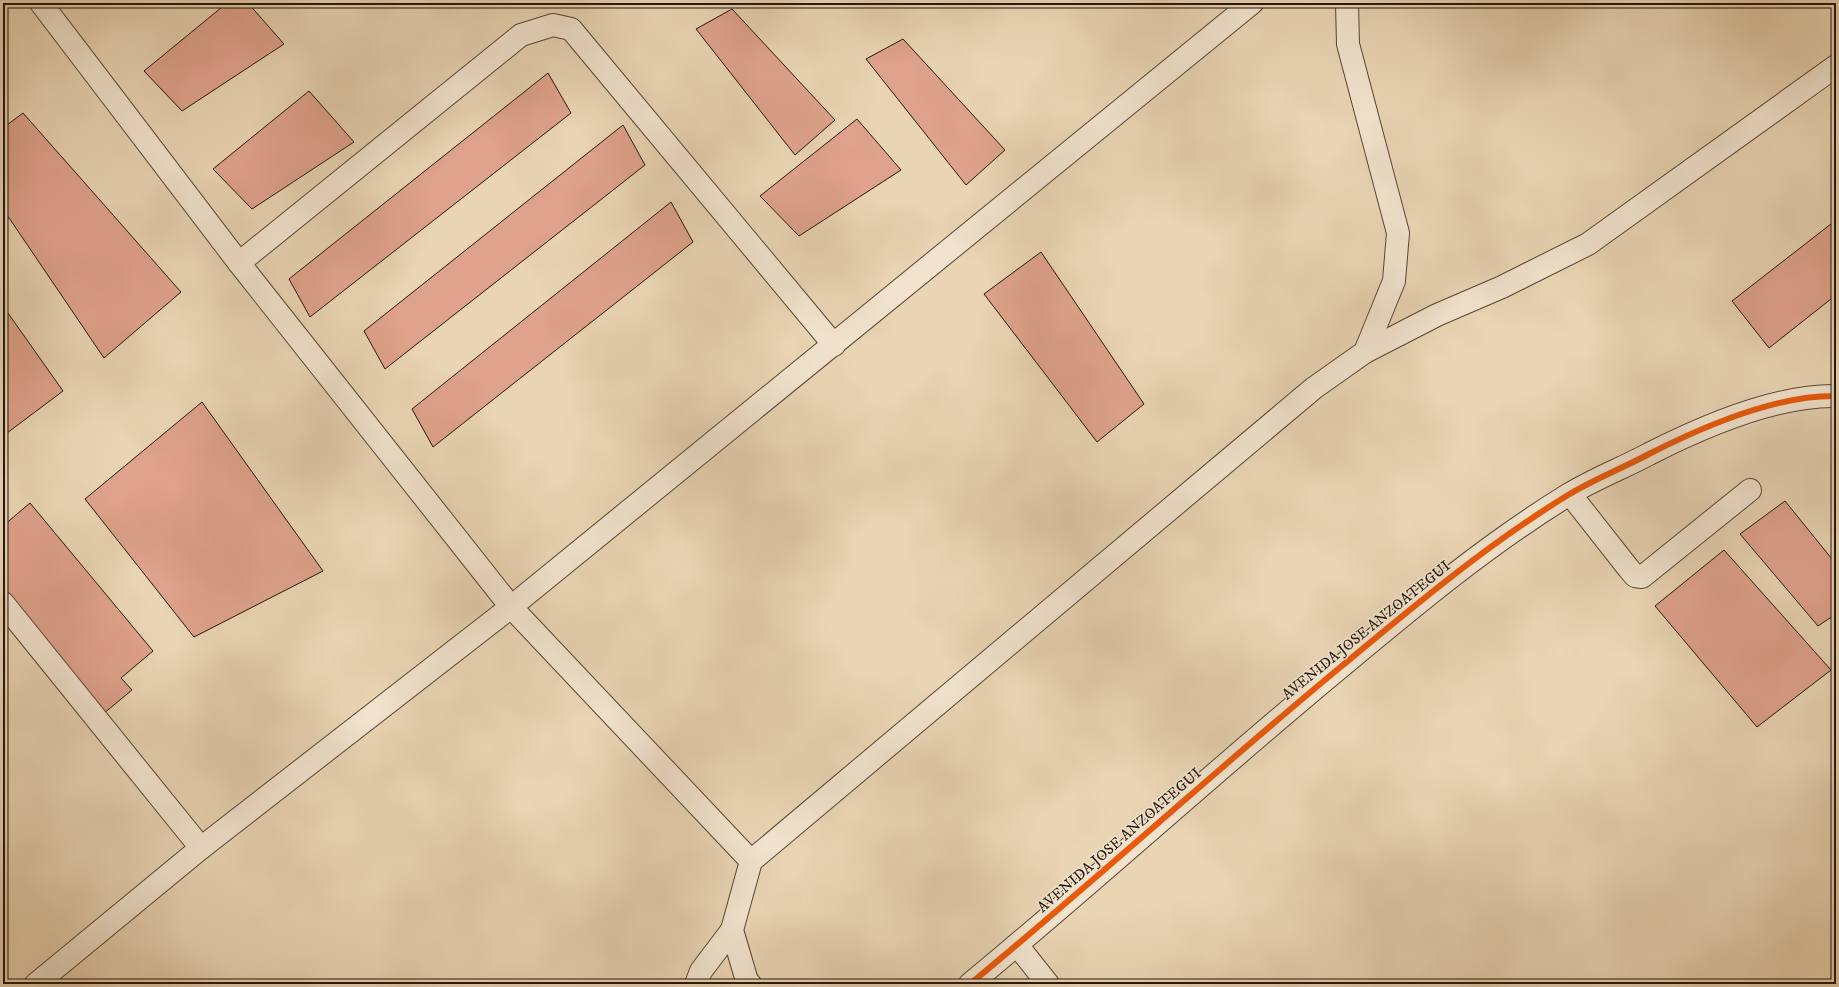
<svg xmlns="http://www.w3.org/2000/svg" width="1839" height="987" font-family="'IM FELL DW Pica',serif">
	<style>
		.building { fill: #dfa28c; stroke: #251508 }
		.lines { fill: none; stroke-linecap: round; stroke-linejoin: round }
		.minor-casing { stroke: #564533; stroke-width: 24 }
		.minor { stroke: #f1e3ce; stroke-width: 22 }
		.cycleway-casing { stroke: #f1e3ce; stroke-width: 8 }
		.cycleway { stroke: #e8590c; stroke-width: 6 }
		.labels { text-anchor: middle; stroke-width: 3; stroke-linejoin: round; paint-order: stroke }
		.street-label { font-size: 15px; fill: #251508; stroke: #f1e3ce }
	</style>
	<rect width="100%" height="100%" fill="#e9d4b3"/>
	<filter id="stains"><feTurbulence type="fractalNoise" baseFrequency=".005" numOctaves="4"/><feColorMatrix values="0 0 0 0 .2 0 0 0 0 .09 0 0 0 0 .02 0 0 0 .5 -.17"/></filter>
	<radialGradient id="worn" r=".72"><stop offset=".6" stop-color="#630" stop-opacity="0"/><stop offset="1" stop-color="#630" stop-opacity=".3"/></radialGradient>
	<g class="building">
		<polygon points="227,3 248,3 284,44 182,111 144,71"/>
		<polygon points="732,9 835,120 795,155 696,29"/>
		<polygon points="903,39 1005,150 966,185 866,59"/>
		<polygon points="548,73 571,113 310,317 289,279"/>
		<polygon points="309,91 354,142 252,209 213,169"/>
		<polygon points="23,113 181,292 104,358 3,209 3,128"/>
		<polygon points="857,119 901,170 799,236 760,196"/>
		<polygon points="623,125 645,165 385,369 364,331"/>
		<polygon points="671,202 693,242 433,447 412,409"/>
		<polygon points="1836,220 1836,295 1769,348 1732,301"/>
		<polygon points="1041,252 1144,404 1097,442 984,294"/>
		<polygon points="3,306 63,391 3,436"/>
		<polygon points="202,402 323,571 194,637 85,499"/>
		<polygon points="1785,501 1836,564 1836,614 1818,626 1740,534"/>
		<polygon points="30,503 153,651 121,678 132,690 103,714 3,594 3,526"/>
		<polygon points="1724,550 1831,670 1757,727 1655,606"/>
	</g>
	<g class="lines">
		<defs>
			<g id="minor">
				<polyline points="1347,3 1348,44 1398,233 1394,281 1365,352"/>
				<polyline points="239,263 521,35 553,25 571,29 834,345"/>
				<polyline points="1570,494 1629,569 1635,576 1642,577 1750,490"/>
				<polyline points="3,603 201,848"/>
				<polyline points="751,861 511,607 1252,3"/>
				<polyline points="1017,945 1048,984"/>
				<polyline points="36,984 201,848 511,607 239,263 41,3"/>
				<polyline points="696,984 701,971 732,930"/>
				<polyline points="750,984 747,981 732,930 751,861 1314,388 1365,352 1437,315 1502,287 1588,244 1836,66"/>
				<path d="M970,984C1096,880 1217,769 1343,665C1415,605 1488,544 1568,495C1594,479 1623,468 1649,454C1702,427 1776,395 1836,396"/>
			</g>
		</defs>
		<use href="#minor" class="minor-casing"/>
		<use href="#minor" class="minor"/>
		<defs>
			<path id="cycleway" d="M970,984C1096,880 1217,769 1343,665C1415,605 1488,544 1568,495C1594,479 1623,468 1649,454C1702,427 1776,395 1836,396"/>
		</defs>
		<use href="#cycleway" class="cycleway-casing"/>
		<use href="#cycleway" class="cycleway"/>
	</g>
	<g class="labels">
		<g class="street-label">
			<text transform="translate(1366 630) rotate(-39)" y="5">AVENIDA JOSE ANZOATEGUI</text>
			<text transform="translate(1119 840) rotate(-41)" y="5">AVENIDA JOSE ANZOATEGUI</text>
		</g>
	</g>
	<rect width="1839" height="987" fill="none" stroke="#e9d4b3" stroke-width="16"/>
	<rect x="4" y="4" width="1831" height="979" fill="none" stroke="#251508" stroke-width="2"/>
	<rect x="8" y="8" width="1823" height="971" fill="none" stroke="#251508"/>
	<rect width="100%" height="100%" filter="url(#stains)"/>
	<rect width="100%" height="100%" fill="url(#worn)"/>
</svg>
